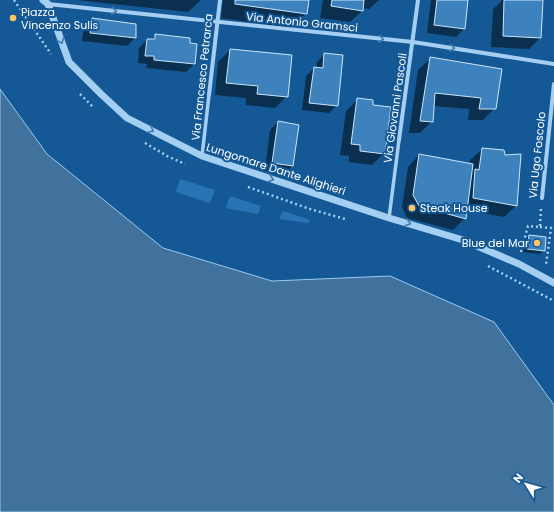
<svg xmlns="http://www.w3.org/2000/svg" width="554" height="512" font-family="Poppins,sans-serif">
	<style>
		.green { fill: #2873b4 }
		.water { fill: #41719d; stroke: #97cbf5 }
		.shadow { fill: #0007 }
		.building { fill: #3d82bd; stroke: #cce6fc }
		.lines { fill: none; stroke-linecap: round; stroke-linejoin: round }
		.path { stroke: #a5cff2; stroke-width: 2.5; stroke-dasharray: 2 3; stroke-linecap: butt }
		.pedestrian { stroke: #a5cff2; stroke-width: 3.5 }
		.minor { stroke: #a5cff2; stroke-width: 4 }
		.tertiary { stroke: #a5cff2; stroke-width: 7 }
		.oneway { stroke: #407cb1 }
		.poi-dot { fill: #ffc465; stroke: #145995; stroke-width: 1.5 }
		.labels { text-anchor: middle; stroke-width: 4; stroke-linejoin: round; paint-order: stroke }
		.poi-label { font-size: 11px; fill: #fff; stroke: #145995; text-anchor: start }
		.street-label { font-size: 11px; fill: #fff; stroke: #145995 }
	</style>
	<rect width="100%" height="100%" fill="#145995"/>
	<g class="green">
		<polygon points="180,179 215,190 210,203 176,192"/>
		<polygon points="230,196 261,206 258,214 226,208"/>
		<polygon points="283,211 310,220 308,223 279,219"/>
	</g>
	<polygon class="water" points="0,89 47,154 163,248 272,281 390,276 494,322 554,405 554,512 0,512"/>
	<g class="shadow">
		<polygon points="76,0 201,0 188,12"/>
		<polygon points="223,0 308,0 306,13 291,28 221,18"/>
		<polygon points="323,0 379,0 369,9 362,8 362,11 350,22 320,18"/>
		<polygon points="431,0 467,0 464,29 456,37 427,33"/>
		<polygon points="501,0 542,0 540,38 529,49 491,47 493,9 501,2"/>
		<polygon points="92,19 135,38 127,46 82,41 84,27"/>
		<polygon points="156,35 194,64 186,72 146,68 147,64 138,63 139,48 147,40 151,40"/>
		<polygon points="230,50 287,96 275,108 246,105 246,98 215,95 218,62"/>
		<polygon points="325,54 337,105 329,113 302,110 306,76 314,68 316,69 317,62"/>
		<polygon points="430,59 495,108 483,120 468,120 469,109 433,106 432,121 420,133 409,133 418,70"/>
		<polygon points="358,99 384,153 372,165 349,162 349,156 340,155 346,111"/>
		<polygon points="278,122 298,125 292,166 284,174 265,171 270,130"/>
		<polygon points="482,149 516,206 504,217 466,210 465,218 453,230 407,218 402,207 408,167 419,155 470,164 470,160"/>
		<polygon points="529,236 544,250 540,254 523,252 525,240"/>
	</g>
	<g class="building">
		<polygon points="235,0 309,0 307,14 235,4"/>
		<polygon points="332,0 364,0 363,11 331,6"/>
		<polygon points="437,0 468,0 465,29 434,25"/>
		<polygon points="504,0 543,0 541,38 503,36"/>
		<polygon points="92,18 136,24 136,38 90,33"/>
		<polygon points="155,34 190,38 190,43 197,44 195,64 154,60 154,56 145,56 147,39 155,39"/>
		<polygon points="230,49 292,55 288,97 257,94 258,86 226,83"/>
		<polygon points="324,53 343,55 338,106 309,103 314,67 323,68"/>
		<polygon points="430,57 502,69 496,109 479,109 481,98 435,93 433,122 420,121"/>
		<polygon points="357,98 373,100 373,105 391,107 385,154 360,151 360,145 351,144"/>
		<polygon points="278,121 299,125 293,166 272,163"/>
		<polygon points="482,148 504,150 505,155 521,154 517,206 473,198 475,169 479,170"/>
		<polygon points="419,154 473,164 466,219 419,206 413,195"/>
		<polygon points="529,235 546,237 545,251 527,249"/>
	</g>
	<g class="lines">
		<g class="path">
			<polyline points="14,0 51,54"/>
			<polyline points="80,94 93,107"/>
			<polyline points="145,143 167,156 185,164"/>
			<polyline points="248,187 310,209 345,219"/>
			<polyline points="540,227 551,228 546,265"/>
			<polyline points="521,252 528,226 540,227 541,208"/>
			<polyline points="488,266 554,301"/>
		</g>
		<g class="pedestrian">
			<polyline points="202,156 209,95"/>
			<polyline points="389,218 399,140"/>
		</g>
		<g class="minor">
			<polyline points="48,4 413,42 554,64"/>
			<polyline points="209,95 220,0"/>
			<polyline points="399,140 418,0"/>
			<polyline points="542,198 554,84"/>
		</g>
		<polyline class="tertiary" points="43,0 48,4 69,62 101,94 127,118 202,156 389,218 463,240 519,264 554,283"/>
	</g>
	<defs><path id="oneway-chevron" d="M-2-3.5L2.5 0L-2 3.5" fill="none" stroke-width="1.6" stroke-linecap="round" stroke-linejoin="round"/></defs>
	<g class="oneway">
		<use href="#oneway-chevron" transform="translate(114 11) rotate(6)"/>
		<use href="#oneway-chevron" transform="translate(381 39) rotate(6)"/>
		<use href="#oneway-chevron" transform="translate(61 41) rotate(70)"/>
		<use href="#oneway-chevron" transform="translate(452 48) rotate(9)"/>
		<use href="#oneway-chevron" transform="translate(151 130) rotate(27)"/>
		<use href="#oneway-chevron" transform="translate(271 179) rotate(18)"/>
		<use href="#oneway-chevron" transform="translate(408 223) rotate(17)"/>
	</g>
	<g class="poi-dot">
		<circle cx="13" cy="18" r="4"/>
		<circle cx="412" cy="208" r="4"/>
		<circle cx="537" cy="243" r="4"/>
	</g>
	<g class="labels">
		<g class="poi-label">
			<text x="21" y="16">Piazza<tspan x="21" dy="13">Vincenzo Sulis</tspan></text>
			<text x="420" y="212">Steak House</text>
			<text x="529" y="247" text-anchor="end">Blue del Mar</text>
		</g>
		<g class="street-label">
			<text transform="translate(302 22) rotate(6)" y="4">Via Antonio Gramsci</text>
			<text transform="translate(202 77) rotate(-84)" y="4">Via Francesco Petrarca</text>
			<text transform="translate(395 108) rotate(-82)" y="4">Via Giovanni Pascoli</text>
			<text transform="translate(537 155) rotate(-84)" y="4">Via Ugo Foscolo</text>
			<text transform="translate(276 169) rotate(18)" y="4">Lungomare Dante Alighieri</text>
		</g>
	</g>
	<g transform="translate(526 484) rotate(307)" stroke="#145995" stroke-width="3" paint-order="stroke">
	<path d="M0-3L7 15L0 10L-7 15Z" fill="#ffffff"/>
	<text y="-6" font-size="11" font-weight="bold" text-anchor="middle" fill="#ffffff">N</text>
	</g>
</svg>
